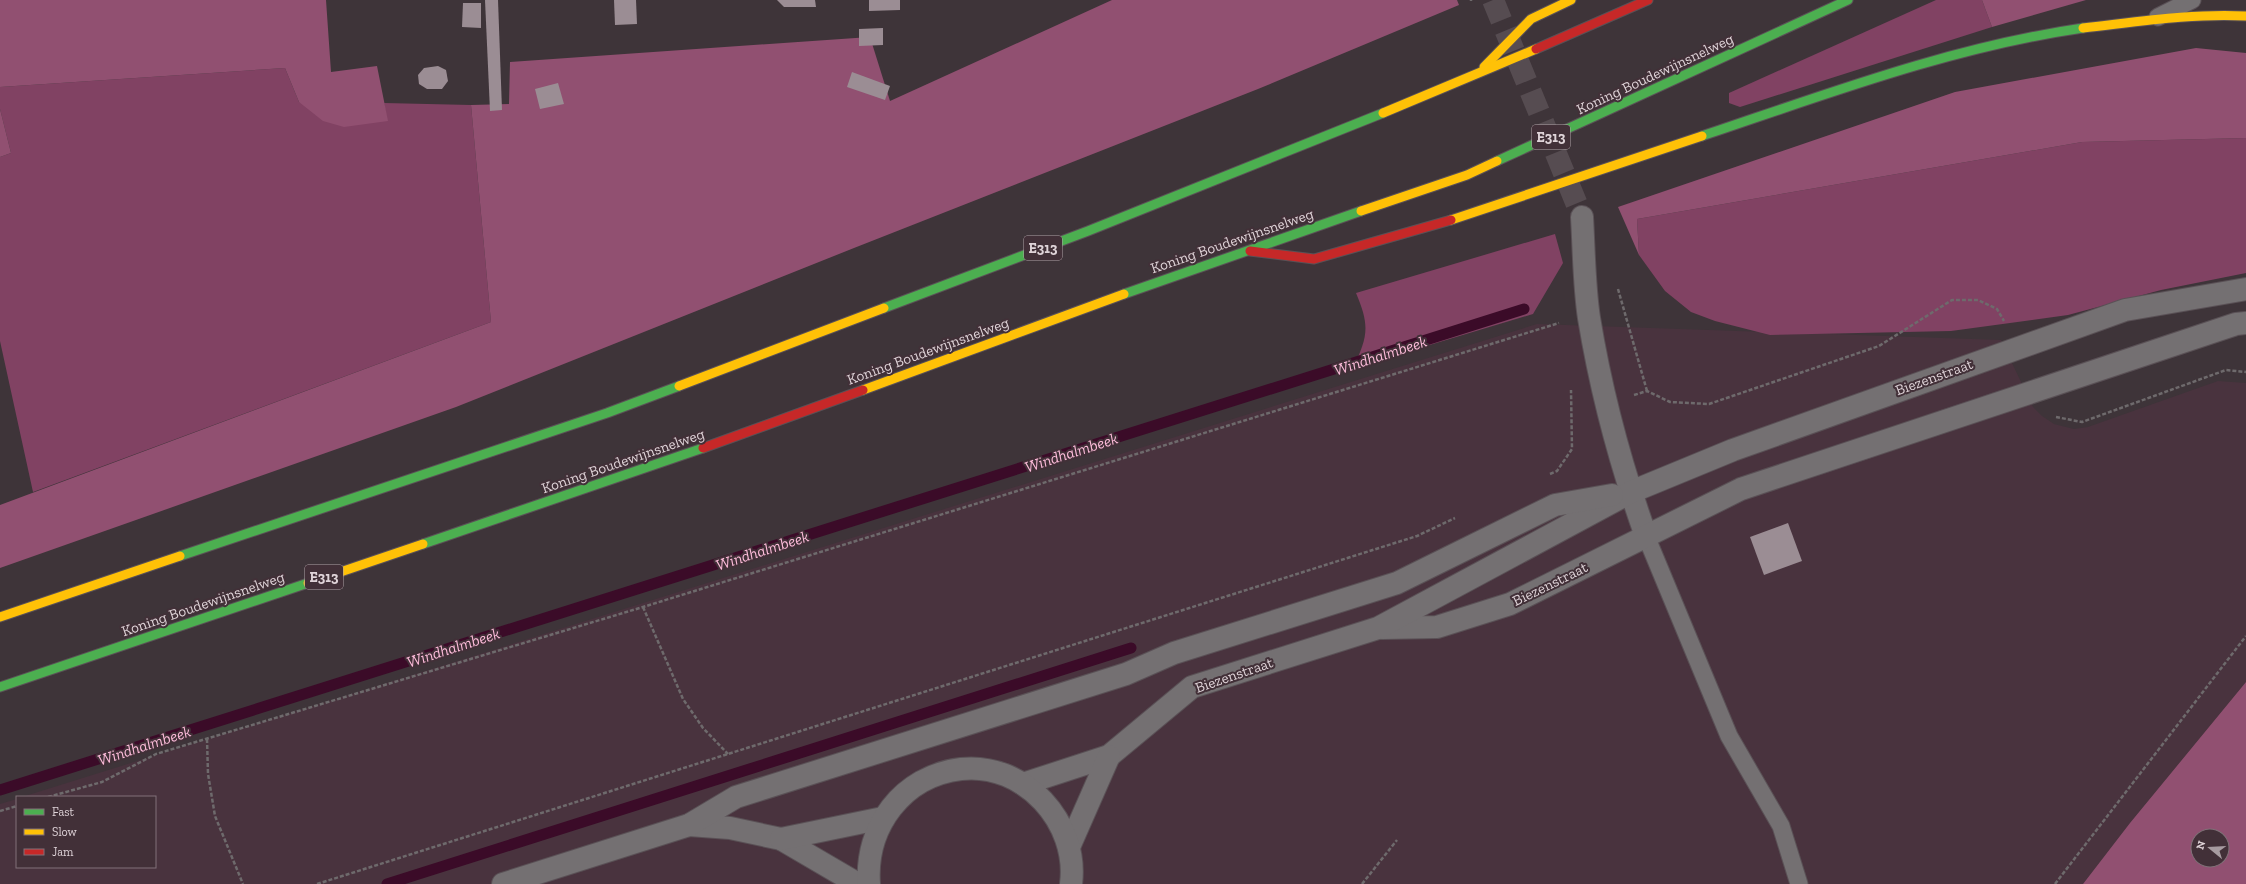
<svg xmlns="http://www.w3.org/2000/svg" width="2246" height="884" font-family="'Zilla Slab',serif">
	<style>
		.built { fill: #49333e }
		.green { fill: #814263 }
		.forest { fill: #915071; fill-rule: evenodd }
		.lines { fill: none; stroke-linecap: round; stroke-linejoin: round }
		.stream { stroke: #3b0b28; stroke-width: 11 }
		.building { fill: #9b8d94 }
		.street-tunnel { stroke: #564c51; stroke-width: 22; stroke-dasharray: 22 11; stroke-linecap: butt }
		.lane-casing { stroke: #5a5156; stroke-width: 19 }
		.street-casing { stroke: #5a5156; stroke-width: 24 }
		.fast-casing { stroke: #5a5156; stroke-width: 11 }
		.slow-casing { stroke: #5a5156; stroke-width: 11 }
		.jam-casing { stroke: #5a5156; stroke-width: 11 }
		.path { stroke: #6e6a6c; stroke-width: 2.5; stroke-dasharray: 4 2; stroke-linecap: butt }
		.lane { stroke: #747072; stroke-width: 17 }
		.street { stroke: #747072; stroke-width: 22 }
		.fast { stroke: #4caf50; stroke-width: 9 }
		.slow { stroke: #ffc107; stroke-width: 9 }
		.jam { stroke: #c62828; stroke-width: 9 }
		.labels { text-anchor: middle; stroke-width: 4; stroke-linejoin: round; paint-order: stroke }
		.shield { fill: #423038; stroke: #b0a2a8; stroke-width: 1 }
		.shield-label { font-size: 14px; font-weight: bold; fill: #dfd3d8 }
		.street-label { font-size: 15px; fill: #dfd3d8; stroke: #423038 }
		.water-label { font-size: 16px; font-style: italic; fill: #febddb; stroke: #423038 }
	</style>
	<rect width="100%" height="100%" fill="#3e3439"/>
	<polygon class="built" points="1537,324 2001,340 2033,407 2042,416 2054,424 2074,429 2088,427 2218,381 2246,383 2246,682 2130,823 2083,884 0,884 0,804 17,799 17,867 155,867 155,797 22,797"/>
	<g class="green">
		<polygon points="1936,0 1982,0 1992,27 1740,107 1729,103 1729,93"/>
		<polygon points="285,68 299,102 387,121 384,103 471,105 491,322 33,492 0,341 0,157 11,153 0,109 0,87"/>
		<polygon points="2246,138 2246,273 2161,290 2068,315 1951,331 1770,335 1715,321 1691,312 1665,291 1639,255 1637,219 2082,142"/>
		<path d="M1555,234L1563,263L1533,314L1353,368C1368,336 1370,326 1356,293Z"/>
	</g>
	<g class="forest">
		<polygon points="0,0 326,0 331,72 377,66 388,121 344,127 323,121 299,102 285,68 0,87"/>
		<polygon points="1112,0 1457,0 1459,5 1258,89 854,248 456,407 0,568 0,505 491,322 471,105 509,104 510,62 870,37 890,101"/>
		<polygon points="1982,0 2086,0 1992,27"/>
		<polygon points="2196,48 2246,53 2246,138 2082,142 1637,219 1639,255 1618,207 1955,92"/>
		<polygon points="0,109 11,153 0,157"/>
		<path d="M2246,682V884H2083L2130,823ZM2198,836H2222V860H2198Z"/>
	</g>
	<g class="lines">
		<g class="stream">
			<polyline points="0,790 1524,309"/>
			<polyline points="387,884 1131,648"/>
		</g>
	</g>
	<g class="building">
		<polygon points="485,0 498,0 502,110 490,111"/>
		<polygon points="614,0 636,0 637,24 615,25"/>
		<polygon points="777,0 815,0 816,7 784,7"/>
		<polygon points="869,0 900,0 900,10 869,11"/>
		<polygon points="463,3 481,3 481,28 462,27"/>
		<polygon points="883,28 883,45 859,46 859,29"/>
		<polygon points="438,66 446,70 448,81 442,89 427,89 419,84 418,75 424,68"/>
		<polygon points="852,72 890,86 885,100 847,87"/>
		<polygon points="558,83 564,104 540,109 535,89"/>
		<polygon points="1788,523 1802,561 1764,575 1750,537"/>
	</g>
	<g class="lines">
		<polyline class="street-tunnel" points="1493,0 1582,217"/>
		<defs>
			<g id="lane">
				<polyline points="2158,17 2192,0"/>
				<polyline points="1646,536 1729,736 1781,826 1799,884"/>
			</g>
			<g id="street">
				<path d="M1582,217C1584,251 1584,285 1589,318C1601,391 1621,466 1646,536"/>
				<polyline points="1382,628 1437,627 1510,604 1741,489 2236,324 2246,323"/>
				<polyline points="1023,784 1109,756 1192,687 1378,628 1631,492 1733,450 2125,310 2246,289"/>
				<polyline points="689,825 730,828 781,839 858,884"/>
				<polyline points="781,839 883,818"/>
				<polyline points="1069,847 1109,756"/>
				<polyline points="503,884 689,825 736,797 1126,674 1174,653 1397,583 1555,505 1612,495"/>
				<path d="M869,884C865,827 902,776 961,769C1025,762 1079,823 1071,884"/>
			</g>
			<g id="fast">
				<path d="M1702,136C1827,94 1952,47 2083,28"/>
				<polyline points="1497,161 1848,0"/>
				<polyline points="1124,294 1361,211"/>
				<polyline points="884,308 1088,231 1383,113"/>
				<polyline points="423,544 703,448"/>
				<polyline points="180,556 607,413 679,386"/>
				<polyline points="0,687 308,583"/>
			</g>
			<g id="slow">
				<path d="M2083,28C2137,22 2192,13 2246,16"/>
				<polyline points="1484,67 1531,19 1571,0"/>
				<polyline points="1383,113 1536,49"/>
				<polyline points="1361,211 1467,175 1497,161"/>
				<polyline points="1451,220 1702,136"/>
				<polyline points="679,386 884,308"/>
				<polyline points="863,390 1124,294"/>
				<polyline points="308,583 423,544"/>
				<polyline points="0,617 180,556"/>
			</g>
			<g id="jam">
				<polyline points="1536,49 1648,0"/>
				<polyline points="1250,251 1314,259 1451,220"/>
				<polyline points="703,448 863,390"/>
			</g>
		</defs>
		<use href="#lane" class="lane-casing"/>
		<use href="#street" class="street-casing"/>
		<use href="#fast" class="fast-casing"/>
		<use href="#slow" class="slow-casing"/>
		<use href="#jam" class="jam-casing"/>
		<g class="path">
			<polyline points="1471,0 1471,1"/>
			<polyline points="1618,289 1647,391"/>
			<polyline points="1634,395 1647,391 1670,402 1709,404 1879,346 1952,300 1978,300 1997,309 2004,321"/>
			<polyline points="2056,417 2082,422 2226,370 2246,372"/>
			<polyline points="1550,474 1557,471 1572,449 1571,390"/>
			<polyline points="643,607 683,699 703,728 728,754"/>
			<polyline points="207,739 208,774 215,816 243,884"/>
			<polyline points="48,797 102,782 156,754 643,607 1559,323"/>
			<polyline points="0,811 17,806"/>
			<polyline points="317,884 1417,536 1455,518"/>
			<polyline points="1362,884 1397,840"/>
			<polyline points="2055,884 2246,636"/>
		</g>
		<use href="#lane" class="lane"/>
		<use href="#street" class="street"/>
		<use href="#fast" class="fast"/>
		<use href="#slow" class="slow"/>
		<use href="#jam" class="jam"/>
	</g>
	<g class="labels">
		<g class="shield">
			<rect x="1532" y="125" width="38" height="24" rx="3"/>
			<rect x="1024" y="236" width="38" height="24" rx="3"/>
			<rect x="305" y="565" width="38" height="24" rx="3"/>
		</g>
		<g class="shield-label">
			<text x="1551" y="142">E313</text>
			<text x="1043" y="253">E313</text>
			<text x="324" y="582">E313</text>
		</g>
		<g class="street-label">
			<text transform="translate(1655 74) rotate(-25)" y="5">Koning Boudewijnsnelweg</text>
			<text transform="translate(1232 241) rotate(-19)" y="5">Koning Boudewijnsnelweg</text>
			<text transform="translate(928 351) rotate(-20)" y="5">Koning Boudewijnsnelweg</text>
			<text transform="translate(1934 377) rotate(-20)" y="5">Biezenstraat</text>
			<text transform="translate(623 461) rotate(-19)" y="5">Koning Boudewijnsnelweg</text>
			<text transform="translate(1550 584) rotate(-26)" y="5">Biezenstraat</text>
			<text transform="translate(203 604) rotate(-19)" y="5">Koning Boudewijnsnelweg</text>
			<text transform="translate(1234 675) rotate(-19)" y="5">Biezenstraat</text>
		</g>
		<g class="water-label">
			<text transform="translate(1380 355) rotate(-18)" y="6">Windhalmbeek</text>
			<text transform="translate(1071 452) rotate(-18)" y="6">Windhalmbeek</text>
			<text transform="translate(762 550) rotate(-18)" y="6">Windhalmbeek</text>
			<text transform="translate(453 647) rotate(-18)" y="6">Windhalmbeek</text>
			<text transform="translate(144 745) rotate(-18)" y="6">Windhalmbeek</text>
		</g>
	</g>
	<rect x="16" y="796" width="140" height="72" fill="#423038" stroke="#817178"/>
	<rect x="24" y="809" width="20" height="6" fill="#4caf50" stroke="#817178"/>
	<text x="52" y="816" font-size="12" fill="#dfd3d8">Fast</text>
	<rect x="24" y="829" width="20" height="6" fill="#ffc107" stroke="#817178"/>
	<text x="52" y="836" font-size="12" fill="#dfd3d8">Slow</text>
	<rect x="24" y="849" width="20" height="6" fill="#c62828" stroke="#817178"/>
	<text x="52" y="856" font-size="12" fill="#dfd3d8">Jam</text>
	<g transform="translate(2210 848) rotate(288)"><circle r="19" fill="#423038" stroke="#817178"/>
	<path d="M0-3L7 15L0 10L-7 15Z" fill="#a79ba0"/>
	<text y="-6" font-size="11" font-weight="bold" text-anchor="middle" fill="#dfd3d8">N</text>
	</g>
</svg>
